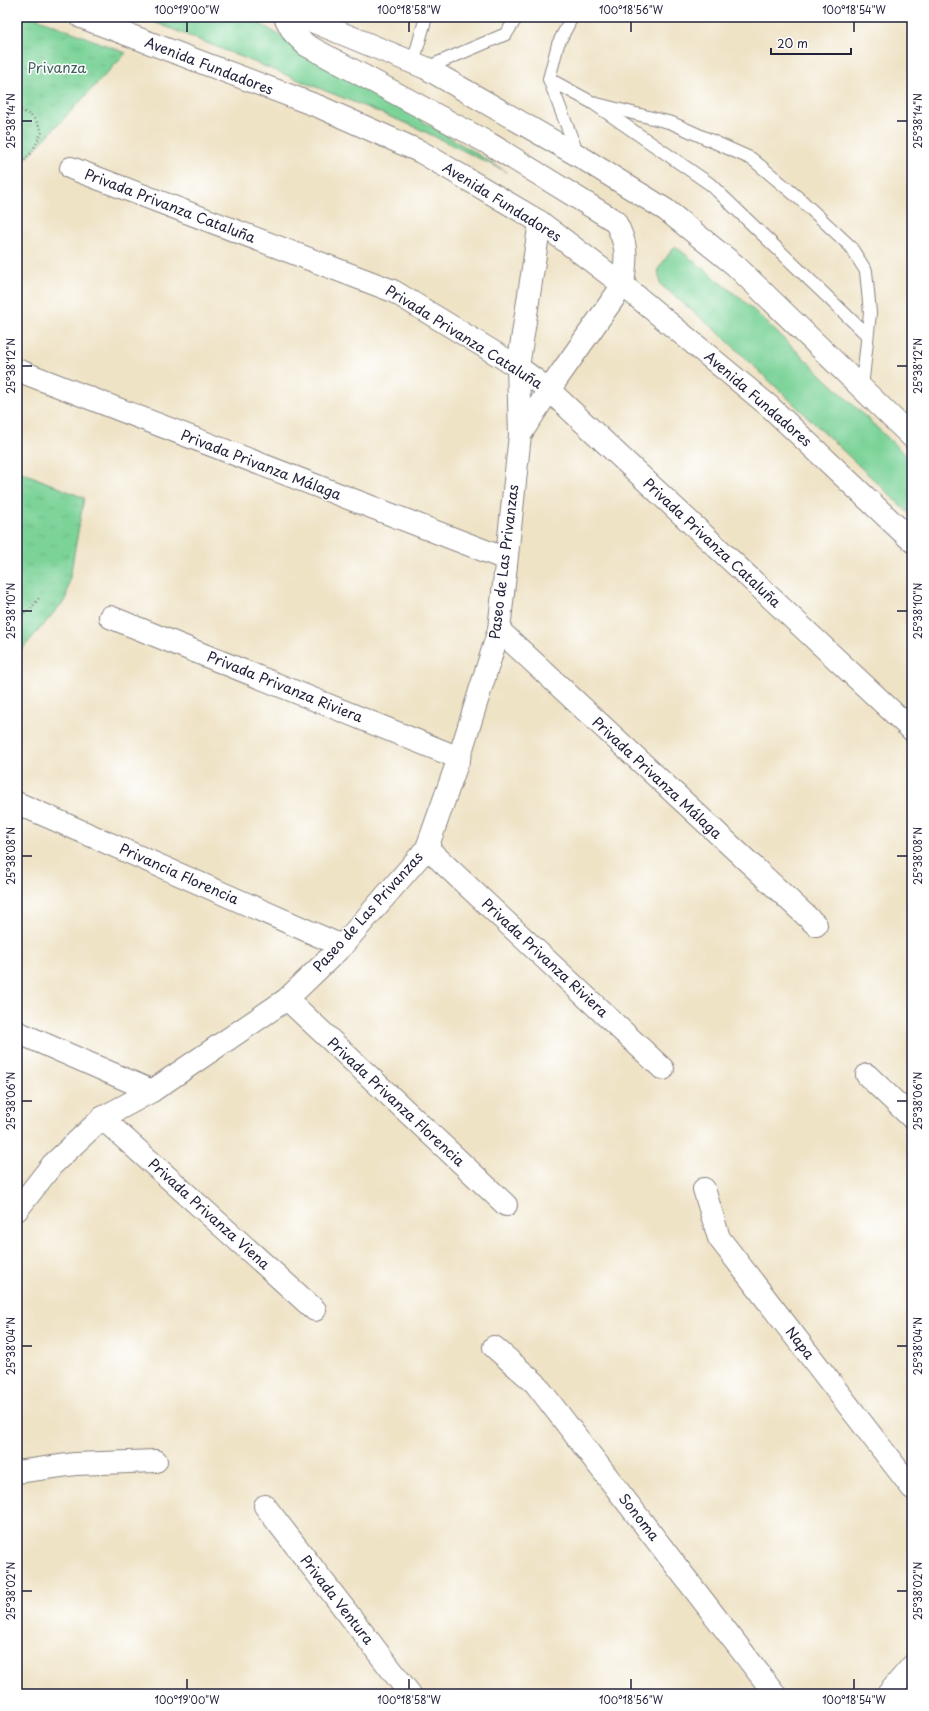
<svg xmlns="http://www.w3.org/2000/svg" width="929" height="1711" font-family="'Playpen Sans',sans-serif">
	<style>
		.grass { fill: #7cd398; stroke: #4f7a6a }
		.park { fill: url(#park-tufts); stroke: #4f7a6a }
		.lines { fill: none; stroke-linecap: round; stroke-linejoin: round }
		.lane-casing { stroke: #888280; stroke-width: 14 }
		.street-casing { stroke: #888280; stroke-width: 24 }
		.secondary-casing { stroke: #888280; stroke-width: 24 }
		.path { stroke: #888280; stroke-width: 2.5; stroke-dasharray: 1 3; stroke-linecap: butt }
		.lane { stroke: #fff; stroke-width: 12 }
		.street { stroke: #fff; stroke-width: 22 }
		.secondary { stroke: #fff; stroke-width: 22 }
		.ticks { fill: none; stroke: #22223b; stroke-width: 1.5 }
		.labels { text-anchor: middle; stroke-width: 3; stroke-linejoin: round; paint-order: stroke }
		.street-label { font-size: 14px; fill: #22223b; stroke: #fff }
		.park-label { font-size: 14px; fill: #42605c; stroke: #fff }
		.neatline { fill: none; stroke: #22223b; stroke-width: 1.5 }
		.ticks-label { font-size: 10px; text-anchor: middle; fill: #22223b }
	</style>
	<defs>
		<pattern id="park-tufts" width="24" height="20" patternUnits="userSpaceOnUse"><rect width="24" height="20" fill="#7cd398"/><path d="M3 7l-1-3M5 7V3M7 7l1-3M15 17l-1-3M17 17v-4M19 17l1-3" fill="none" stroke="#6bb584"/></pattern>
	</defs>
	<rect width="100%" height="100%" fill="#fff"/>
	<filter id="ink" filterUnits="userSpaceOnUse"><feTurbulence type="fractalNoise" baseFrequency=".025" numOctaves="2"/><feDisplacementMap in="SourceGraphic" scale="8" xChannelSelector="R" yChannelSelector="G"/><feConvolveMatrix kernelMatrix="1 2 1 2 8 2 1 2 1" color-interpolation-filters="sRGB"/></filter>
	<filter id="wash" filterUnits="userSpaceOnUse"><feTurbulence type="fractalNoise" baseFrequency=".012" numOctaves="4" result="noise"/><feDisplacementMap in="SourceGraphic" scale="16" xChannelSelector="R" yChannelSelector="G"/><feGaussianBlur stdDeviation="0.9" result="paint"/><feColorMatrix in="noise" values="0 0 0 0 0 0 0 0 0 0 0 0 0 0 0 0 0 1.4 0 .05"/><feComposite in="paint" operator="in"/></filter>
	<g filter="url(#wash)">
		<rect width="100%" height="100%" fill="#efe3c6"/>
		<g class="grass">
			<polygon points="142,17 249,17 507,172 413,126"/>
			<polygon points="675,246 745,302 912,461 912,516 719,333 660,284 658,269"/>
		</g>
		<g class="park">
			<polygon points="17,17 34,17 126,53 17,168"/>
			<polygon points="17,470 84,498 66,599 17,655"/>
		</g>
	</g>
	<g filter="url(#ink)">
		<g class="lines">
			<defs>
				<g id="lane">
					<polyline points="572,17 558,44 549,79 578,155"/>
					<polyline points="413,63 426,17"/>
					<polyline points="426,68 506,34 517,17"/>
					<polyline points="549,79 593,103 710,184 867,335"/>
					<polyline points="593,103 672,123 752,159 801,200 850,246 866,271 870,313 862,388"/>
				</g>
				<g id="street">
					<polyline points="71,168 393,291 518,367 549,390 912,730"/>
					<polyline points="17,370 506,559"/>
					<polyline points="520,435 549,390 623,285"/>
					<polyline points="110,617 459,758"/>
					<polyline points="499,630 816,925"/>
					<polyline points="17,803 342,946"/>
					<polyline points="427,848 663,1069"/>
					<polyline points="287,999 506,1205"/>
					<polyline points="17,1032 152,1091"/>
					<polyline points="867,1075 912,1118"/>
					<polyline points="102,1118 315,1310"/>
					<polyline points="704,1189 719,1238 912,1488"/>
					<polyline points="17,1210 52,1165 102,1118 152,1091 287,999 342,946 427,848 459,758 499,630 520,435 518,367 540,222"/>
					<polyline points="494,1347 535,1383 775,1694"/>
					<polyline points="17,1472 75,1464 156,1461"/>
					<polyline points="265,1506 410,1694"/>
					<polyline points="888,1694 912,1666"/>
				</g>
				<g id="secondary">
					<polyline points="81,17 320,107 421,152 540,222 623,285 769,406 912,541"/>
					<path d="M285,17L293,32L306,45L490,144L615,221C629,247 626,257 623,285"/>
					<polyline points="302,17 426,68 579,156 666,210 736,266 912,437"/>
				</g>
			</defs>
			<use href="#lane" class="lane-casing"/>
			<use href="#street" class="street-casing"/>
			<use href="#secondary" class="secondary-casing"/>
			<g class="path">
				<path d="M17,108C30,114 37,119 42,132L32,152L17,167"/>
				<polyline points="17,546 20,556 17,557"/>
				<polyline points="17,616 30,610 39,598"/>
			</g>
			<use href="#lane" class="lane"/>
			<use href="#street" class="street"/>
			<use href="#secondary" class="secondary"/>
		</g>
	</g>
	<path class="ticks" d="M187,22V32M409,22V32M631,22V32M854,22V32M22,121H32M897,121H907M22,366H32M897,366H907M22,611H32M897,611H907M22,856H32M897,856H907M22,1101H32M897,1101H907M22,1346H32M897,1346H907M22,1591H32M897,1591H907M187,1679V1689M409,1679V1689M631,1679V1689M854,1679V1689"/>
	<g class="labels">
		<g class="street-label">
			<text transform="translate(209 66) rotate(21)" y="5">Avenida Fundadores</text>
			<text transform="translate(502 202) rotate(32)" y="5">Avenida Fundadores</text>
			<text transform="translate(170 206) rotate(21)" y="5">Privada Privanza Cataluña</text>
			<text transform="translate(464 337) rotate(32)" y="5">Privada Privanza Cataluña</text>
			<text transform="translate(758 399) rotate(41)" y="5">Avenida Fundadores</text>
			<text transform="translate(261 465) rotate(21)" y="5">Privada Privanza Málaga</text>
			<text transform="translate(712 543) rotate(43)" y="5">Privada Privanza Cataluña</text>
			<text transform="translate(504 562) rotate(-83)" y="5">Paseo de Las Privanzas</text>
			<text transform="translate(285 687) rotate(22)" y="5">Privada Privanza Riviera</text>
			<text transform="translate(657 778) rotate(43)" y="5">Privada Privanza Málaga</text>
			<text transform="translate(179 874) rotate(24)" y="5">Privancia Florencia</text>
			<text transform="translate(368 912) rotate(-48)" y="5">Paseo de Las Privanzas</text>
			<text transform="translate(545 958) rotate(43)" y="5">Privada Privanza Riviera</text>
			<text transform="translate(396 1102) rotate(43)" y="5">Privada Privanza Florencia</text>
			<text transform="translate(209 1214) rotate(42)" y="5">Privada Privanza Viena</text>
			<text transform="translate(800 1343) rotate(52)" y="5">Napa</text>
			<text transform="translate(639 1517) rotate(52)" y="5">Sonoma</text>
			<text transform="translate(337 1600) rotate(52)" y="5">Privada Ventura</text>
		</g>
		<g class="park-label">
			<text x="57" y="73">Privanza</text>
		</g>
	</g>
	<rect width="929" height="1711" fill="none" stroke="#fff" stroke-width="44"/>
	<path d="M771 48v6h80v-6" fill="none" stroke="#22223b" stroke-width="2"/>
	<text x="777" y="48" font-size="12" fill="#22223b" stroke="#ffffff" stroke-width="3" paint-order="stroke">20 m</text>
	<rect x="22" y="22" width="885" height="1667" class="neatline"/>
	<g class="ticks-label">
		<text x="187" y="14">100°19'00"W</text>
		<text x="409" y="14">100°18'58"W</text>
		<text x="631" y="14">100°18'56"W</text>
		<text x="854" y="14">100°18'54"W</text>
		<text transform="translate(11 121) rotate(-90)" y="4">25°38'14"N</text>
		<text transform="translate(918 121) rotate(-90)" y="4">25°38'14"N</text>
		<text transform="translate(11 366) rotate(-90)" y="4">25°38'12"N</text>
		<text transform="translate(918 366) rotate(-90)" y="4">25°38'12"N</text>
		<text transform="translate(11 611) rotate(-90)" y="4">25°38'10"N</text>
		<text transform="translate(918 611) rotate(-90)" y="4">25°38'10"N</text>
		<text transform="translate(11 856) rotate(-90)" y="4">25°38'08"N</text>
		<text transform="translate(918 856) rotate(-90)" y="4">25°38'08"N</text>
		<text transform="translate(11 1101) rotate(-90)" y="4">25°38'06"N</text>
		<text transform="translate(918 1101) rotate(-90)" y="4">25°38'06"N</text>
		<text transform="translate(11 1346) rotate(-90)" y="4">25°38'04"N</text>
		<text transform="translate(918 1346) rotate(-90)" y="4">25°38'04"N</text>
		<text transform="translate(11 1591) rotate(-90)" y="4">25°38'02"N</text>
		<text transform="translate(918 1591) rotate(-90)" y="4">25°38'02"N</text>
		<text x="187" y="1704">100°19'00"W</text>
		<text x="409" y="1704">100°18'58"W</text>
		<text x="631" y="1704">100°18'56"W</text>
		<text x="854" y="1704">100°18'54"W</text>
	</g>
</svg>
